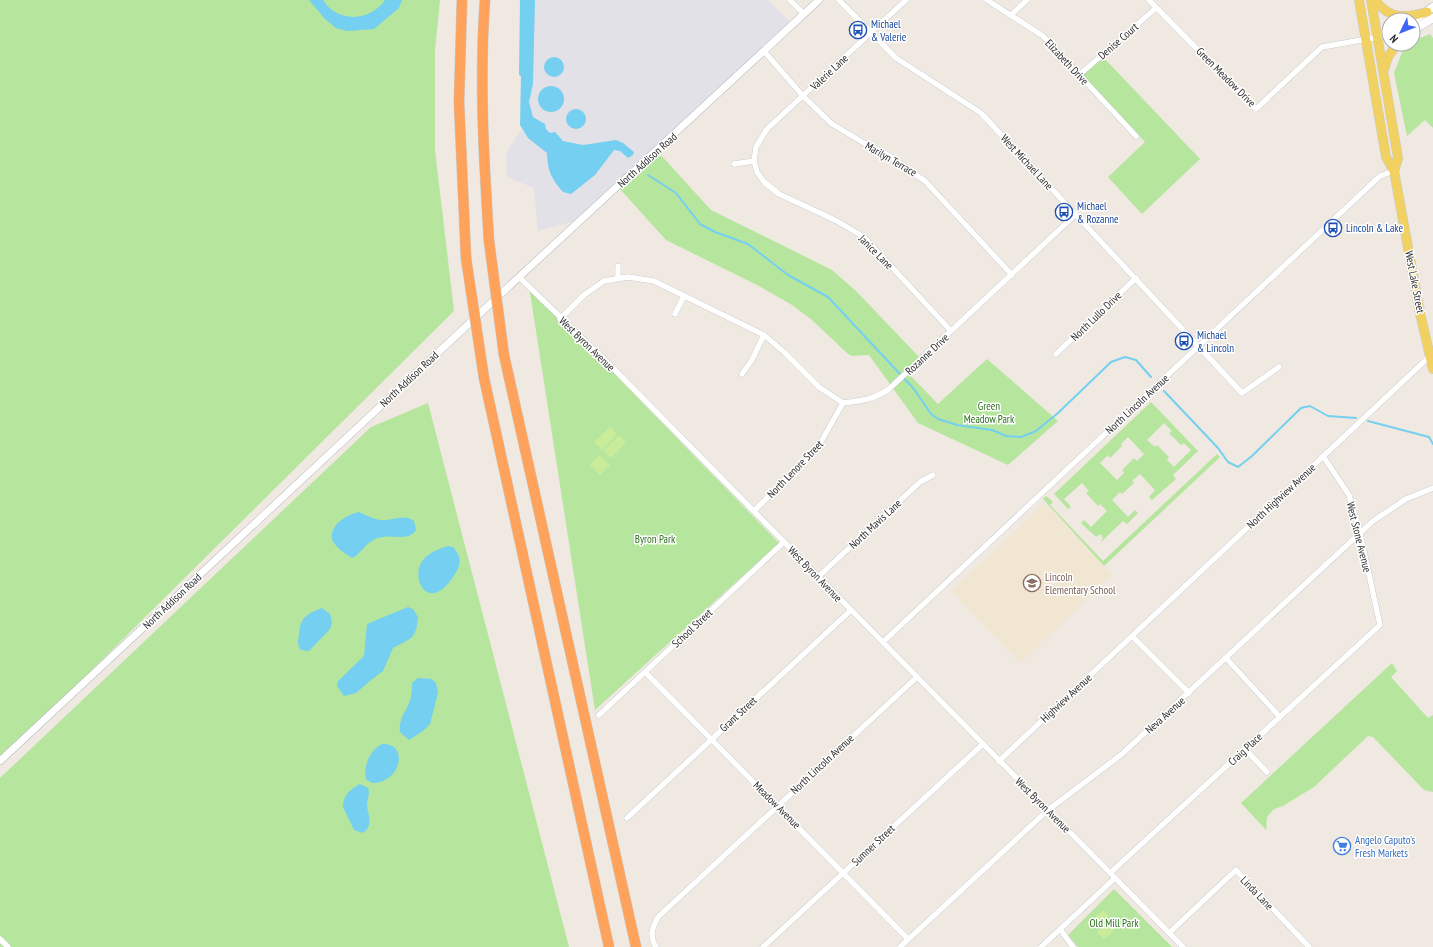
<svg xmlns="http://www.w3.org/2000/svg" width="1433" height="947" font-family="'PT Sans Narrow',sans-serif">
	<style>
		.industrial { fill: #e3e1e8 }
		.education { fill: #f0e6d1 }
		.green { fill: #b6e59e; fill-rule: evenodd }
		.pitch { fill: #c9ec9a }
		.water { fill: #75cff0 }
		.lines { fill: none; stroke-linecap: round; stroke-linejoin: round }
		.stream { stroke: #75cff0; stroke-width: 2 }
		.minor-casing { stroke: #b4b7c1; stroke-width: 6 }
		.tertiary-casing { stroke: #b4b7c1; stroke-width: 8 }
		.secondary-casing { stroke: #b4b7c1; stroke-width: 9 }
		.primary-casing { stroke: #c9c9c9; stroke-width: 10 }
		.motorway-casing { stroke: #c9c9c9; stroke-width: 11 }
		.minor { stroke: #fff; stroke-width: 5.5 }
		.tertiary { stroke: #fff; stroke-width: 7 }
		.secondary { stroke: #fff; stroke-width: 8 }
		.primary { stroke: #f2d163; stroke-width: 9 }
		.motorway { stroke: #ffa35c; stroke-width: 10 }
		.motorway-bridge-casing { stroke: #c9c9c9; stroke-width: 11; stroke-linecap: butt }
		.motorway-bridge { stroke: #ffa35c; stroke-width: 10 }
		.labels { text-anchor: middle; stroke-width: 3; stroke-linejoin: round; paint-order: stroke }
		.transit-label { font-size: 11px; fill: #164399; stroke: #fff; text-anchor: start }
		.street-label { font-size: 11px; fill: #2e2e2e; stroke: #fff }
		.park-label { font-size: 11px; fill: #2c6e1b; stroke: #fff }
		.education-label { font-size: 11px; fill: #785e54; stroke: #fff; text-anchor: start }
		.shop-label { font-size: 11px; fill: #366cbe; stroke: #fff; text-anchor: start }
	</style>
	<rect width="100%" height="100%" fill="#efe9e1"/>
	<polygon class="industrial" points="532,0 768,0 790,22 578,220 538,231 534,188 507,177 506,153 525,124"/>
	<polygon class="education" points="1045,503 1112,575 1020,663 951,591"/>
	<g class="green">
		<polygon points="0,0 440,0 435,51 435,150 454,311 0,761"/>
		<polygon points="1430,34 1433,38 1433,128 1425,120 1407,136 1394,73 1405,45 1413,44 1413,41"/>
		<polygon points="1103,57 1200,159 1142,214 1108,177 1145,142 1082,74"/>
		<polygon points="658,152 711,210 832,270 856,291 920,358 906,371 938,404 987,359 1058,421 1008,465 918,423 869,355 852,356 848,354 812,320 792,305 759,286 666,240 619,188"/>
		<polygon points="529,286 779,543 595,710"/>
		<path d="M1151,402L1198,451L1173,475L1176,479L1152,500L1149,497L1155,490L1140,474L1132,481L1134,483L1122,494L1120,492L1112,500L1128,517L1135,510L1138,513L1127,524L1123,521L1101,542L1103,538L1100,534L1096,537L1081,523L1084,520L1091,527L1107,511L1100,504L1098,506L1086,493L1089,491L1082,483L1064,499L1071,507L1068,509L1054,494ZM1164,423L1172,431L1169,433L1181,445L1184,443L1191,450L1174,467L1167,460L1169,457L1157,445L1155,447L1147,440ZM1128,437L1144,454L1137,461L1134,458L1122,470L1124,473L1117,480L1100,463L1108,455L1110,458L1122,446L1121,444Z"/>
		<polygon points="428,403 569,947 0,947 0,778 371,427"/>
		<polygon points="1217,454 1220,457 1104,566 1043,499 1046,496 1053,502 1050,505 1103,561"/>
		<polygon points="1392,663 1397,671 1391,677 1428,718 1433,715 1433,792 1424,790 1373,737 1368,736 1314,787 1283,806 1274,809 1267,817 1266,830 1241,803"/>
		<polygon points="1114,889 1172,947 1078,947 1068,935"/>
	</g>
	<g class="pitch">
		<polygon points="610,427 617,434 602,450 594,442"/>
		<polygon points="619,435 626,442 611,458 603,451"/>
		<polygon points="599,455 610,465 600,475 590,465"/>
		<polygon points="1103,910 1109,916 1097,928 1091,921"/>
		<polygon points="1113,917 1120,924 1104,940 1097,932"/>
	</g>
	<g class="water">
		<path d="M309,0H323C337,23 370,22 385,0H402L399,8L374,29L347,31L336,28L325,19Z"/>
		<path d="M520,0H535L533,84L529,102L533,117L545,124L546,129L550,133L555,132L563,141L583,145L616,140L623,143L634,152L633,155L628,158L620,151L614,150L595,175L571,194L563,192C552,180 547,170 547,153L528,138L520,125L521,76L519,75Z"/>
		<circle cx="554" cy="67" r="10"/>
		<circle cx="551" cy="99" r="13"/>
		<circle cx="576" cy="119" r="10"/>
		<path d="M359,512C366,515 373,519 380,520C392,522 402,513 414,521L416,530C409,541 394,535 383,537C366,539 362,554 352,558C345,554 334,546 332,539C329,525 348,514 359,512Z"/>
		<path d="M448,546L453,547C461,556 462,563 455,574C428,618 408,575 424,559C429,553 440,548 448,546Z"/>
		<path d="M408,607L413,609L418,617C416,640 411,638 393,648L383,671L371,680L356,693L344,696L337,686L338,681L364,656L367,624Z"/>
		<path d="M322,608L330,614L332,622L330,629L309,651L301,650C297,645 298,640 299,635C300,618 306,614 322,608Z"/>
		<path d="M418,678L432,679L436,683L438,693L430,724L423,731L409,740L400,732C398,717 409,709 411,696C412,692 412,687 412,683Z"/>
		<path d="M382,744C409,742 402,783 372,783L366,779C363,766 370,750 382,744Z"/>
		<path d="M360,784L368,788C370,794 368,797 367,804C367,814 375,824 363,833L354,830L343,807C343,796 350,789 360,784Z"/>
	</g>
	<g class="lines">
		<g class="stream">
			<polyline points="648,175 676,193 700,224 715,232 748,244 788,275 828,297 914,389 931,414 938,419 957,425 992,430 1006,436 1021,437 1036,431 1058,413 1111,362 1125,357 1136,360 1151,377"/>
			<polyline points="1164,391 1218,448 1228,462 1238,467 1252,456 1301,408 1310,406 1328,416 1356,418"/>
			<polyline points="1368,421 1429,437 1433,444"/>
		</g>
		<defs>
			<g id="minor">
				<polyline points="790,0 804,14"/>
				<polyline points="839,0 896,58 981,113 1242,393 1279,367"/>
				<polyline points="906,0 767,129 756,147 754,161 757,172 764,182 779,194 835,220 864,237 951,331"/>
				<polyline points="987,0 1043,36 1136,136"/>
				<polyline points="1149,0 1256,109 1322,47 1378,37"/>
				<polyline points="1011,15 1027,0"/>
				<polyline points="764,51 803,96 832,124 864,143 888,155 925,181 1012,275"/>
				<polyline points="1079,75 1156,8"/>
				<polyline points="734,164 754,161"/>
				<polyline points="618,266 618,277"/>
				<polyline points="519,277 614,369 1183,947"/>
				<polyline points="675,314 684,296"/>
				<path d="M560,319L584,295L604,281L628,277L654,281L764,335L784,352L819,387L843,403C861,401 876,399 890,388L1076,214"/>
				<polyline points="1056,354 1136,278"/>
				<polyline points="742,374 752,360 764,335"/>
				<polyline points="754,511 818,447 843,403"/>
				<polyline points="818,577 920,482 933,475"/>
				<polyline points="1132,636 1189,693"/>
				<polyline points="883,642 1380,176 1394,171"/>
				<polyline points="1226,658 1280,717"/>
				<polyline points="645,672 908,939"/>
				<polyline points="599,715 784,542"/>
				<polyline points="1245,749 1267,772"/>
				<polyline points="999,761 1430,356"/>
				<polyline points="627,818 850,611"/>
				<polyline points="1110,873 1380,625 1360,533 1349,495 1323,456"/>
				<polyline points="1060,929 1073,947"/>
				<polyline points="1169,933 1236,870 1309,947"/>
				<polyline points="0,939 8,947"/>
				<path d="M656,947C649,935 652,929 658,917L917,677"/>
				<polyline points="763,947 983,744"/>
				<polyline points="900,947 1048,810 1122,754 1373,521 1406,499 1433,488"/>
				<polyline points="1041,947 1115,878"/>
			</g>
			<polyline id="tertiary" points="0,761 519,277 819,0"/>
			<g id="secondary">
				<polyline points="1413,21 1433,7"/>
				<polyline points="1413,30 1433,18"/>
				<polyline points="1378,37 1389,30"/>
			</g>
			<g id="primary">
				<polyline points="1359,0 1386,157 1394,171 1420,313 1433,369"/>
				<polyline points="1371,0 1398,158 1394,171"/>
				<path d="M1375,0C1389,20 1406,18 1427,12"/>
				<polyline points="1384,69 1388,57 1397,44"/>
			</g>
			<g id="motorway">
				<polyline points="462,0 459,102 466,258"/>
				<path d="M485,0C479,81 484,161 489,241"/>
				<polyline points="504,355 636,947"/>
				<polyline points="484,378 609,947"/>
			</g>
		</defs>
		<use href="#minor" class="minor-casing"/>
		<use href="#tertiary" class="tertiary-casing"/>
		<use href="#secondary" class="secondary-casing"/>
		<use href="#primary" class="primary-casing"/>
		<use href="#motorway" class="motorway-casing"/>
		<use href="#minor" class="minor"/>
		<use href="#tertiary" class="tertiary"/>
		<use href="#secondary" class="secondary"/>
		<use href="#primary" class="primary"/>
		<use href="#motorway" class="motorway"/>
		<defs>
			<g id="motorway-bridge">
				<polyline points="489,241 504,355"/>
				<polyline points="466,258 484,378"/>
			</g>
		</defs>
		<use href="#motorway-bridge" class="motorway-bridge-casing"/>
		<use href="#motorway-bridge" class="motorway-bridge"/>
	</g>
	<defs>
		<symbol id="bus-ring" viewBox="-11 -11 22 22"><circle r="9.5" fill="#fff" stroke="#1a4fb4" stroke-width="1.5"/><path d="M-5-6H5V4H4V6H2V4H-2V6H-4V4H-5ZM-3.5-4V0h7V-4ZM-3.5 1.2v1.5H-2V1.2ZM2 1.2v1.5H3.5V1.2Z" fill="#1a4fb4"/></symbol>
		<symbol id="school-ring" viewBox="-11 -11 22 22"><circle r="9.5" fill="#fff" stroke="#8d6e63" stroke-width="1.5"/><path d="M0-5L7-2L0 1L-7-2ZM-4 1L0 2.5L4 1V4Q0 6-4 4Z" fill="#8d6e63"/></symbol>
		<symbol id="supermarket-ring" viewBox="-11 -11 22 22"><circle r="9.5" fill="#fff" stroke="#3f7fe0" stroke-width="1.5"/><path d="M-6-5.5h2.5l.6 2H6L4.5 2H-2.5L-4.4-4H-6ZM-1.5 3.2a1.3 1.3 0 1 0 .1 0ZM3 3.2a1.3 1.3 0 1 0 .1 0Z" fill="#3f7fe0"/></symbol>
	</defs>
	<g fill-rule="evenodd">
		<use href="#bus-ring" x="848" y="20" width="20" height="20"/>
		<use href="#bus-ring" x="1054" y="202" width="20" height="20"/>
		<use href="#bus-ring" x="1323" y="218" width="20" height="20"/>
		<use href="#bus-ring" x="1174" y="331" width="20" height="20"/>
		<use href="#school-ring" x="1022" y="573" width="20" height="20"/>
		<use href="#supermarket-ring" x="1332" y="836" width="20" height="20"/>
	</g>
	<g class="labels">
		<g class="transit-label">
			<text x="871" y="28">Michael<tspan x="871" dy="13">&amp; Valerie</tspan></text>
			<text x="1077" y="210">Michael<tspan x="1077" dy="13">&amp; Rozanne</tspan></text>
			<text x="1346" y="232">Lincoln &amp; Lake</text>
			<text x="1197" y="339">Michael<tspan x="1197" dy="13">&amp; Lincoln</tspan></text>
		</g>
		<g class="street-label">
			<text transform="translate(1118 41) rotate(-41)" y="4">Denise Court</text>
			<text transform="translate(1067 62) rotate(47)" y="4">Elizabeth Drive</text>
			<text transform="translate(829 72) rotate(-43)" y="4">Valerie Lane</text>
			<text transform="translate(1226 77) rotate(45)" y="4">Green Meadow Drive</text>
			<text transform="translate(891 159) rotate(30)" y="4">Marilyn Terrace</text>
			<text transform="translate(647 160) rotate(-42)" y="4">North Addison Road</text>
			<text transform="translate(1027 162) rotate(47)" y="4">West Michael Lane</text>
			<text transform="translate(876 252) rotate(45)" y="4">Janice Lane</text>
			<text transform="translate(1415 282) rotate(79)" y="4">West Lake Street</text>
			<text transform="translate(1096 316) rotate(-44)" y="4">North Lullo Drive</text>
			<text transform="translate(587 344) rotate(44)" y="4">West Byron Avenue</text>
			<text transform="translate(927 354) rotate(-43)" y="4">Rozanne Drive</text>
			<text transform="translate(409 379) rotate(-43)" y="4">North Addison Road</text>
			<text transform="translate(1137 404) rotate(-43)" y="4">North Lincoln Avenue</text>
			<text transform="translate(795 469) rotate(-46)" y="4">North Lenore Street</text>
			<text transform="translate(1281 496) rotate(-43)" y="4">North Highview Avenue</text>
			<text transform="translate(875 524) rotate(-43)" y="4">North Mavis Lane</text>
			<text transform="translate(1359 537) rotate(76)" y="4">West Stone Avenue</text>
			<text transform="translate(815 574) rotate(46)" y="4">West Byron Avenue</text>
			<text transform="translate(172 601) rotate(-43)" y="4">North Addison Road</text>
			<text transform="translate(692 628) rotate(-43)" y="4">School Street</text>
			<text transform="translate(1066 698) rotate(-43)" y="4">Highview Avenue</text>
			<text transform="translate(738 714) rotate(-43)" y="4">Grant Street</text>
			<text transform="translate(1165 715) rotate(-42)" y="4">Neva Avenue</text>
			<text transform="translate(1245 749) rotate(-43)" y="4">Craig Place</text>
			<text transform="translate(822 764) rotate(-43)" y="4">North Lincoln Avenue</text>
			<text transform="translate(777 805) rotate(45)" y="4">Meadow Avenue</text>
			<text transform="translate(1043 805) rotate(45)" y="4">West Byron Avenue</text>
			<text transform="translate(873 845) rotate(-43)" y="4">Sumner Street</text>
			<text transform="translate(1257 893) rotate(46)" y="4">Linda Lane</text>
		</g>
		<g class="park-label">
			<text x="989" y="410">Green<tspan x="989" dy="13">Meadow Park</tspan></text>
			<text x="655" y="543">Byron Park</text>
			<text x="1114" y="927">Old Mill Park</text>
		</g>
		<g class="education-label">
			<text x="1045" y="581">Lincoln<tspan x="1045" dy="13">Elementary School</tspan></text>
		</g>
		<g class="shop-label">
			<text x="1355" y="844">Angelo Caputo's<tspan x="1355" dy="13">Fresh Markets</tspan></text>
		</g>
	</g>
	<g transform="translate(1401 32) rotate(227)"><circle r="19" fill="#ffffff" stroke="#ababab"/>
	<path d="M0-3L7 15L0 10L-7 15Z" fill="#4264fb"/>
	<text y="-6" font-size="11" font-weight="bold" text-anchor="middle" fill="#2e2e2e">N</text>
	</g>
</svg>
